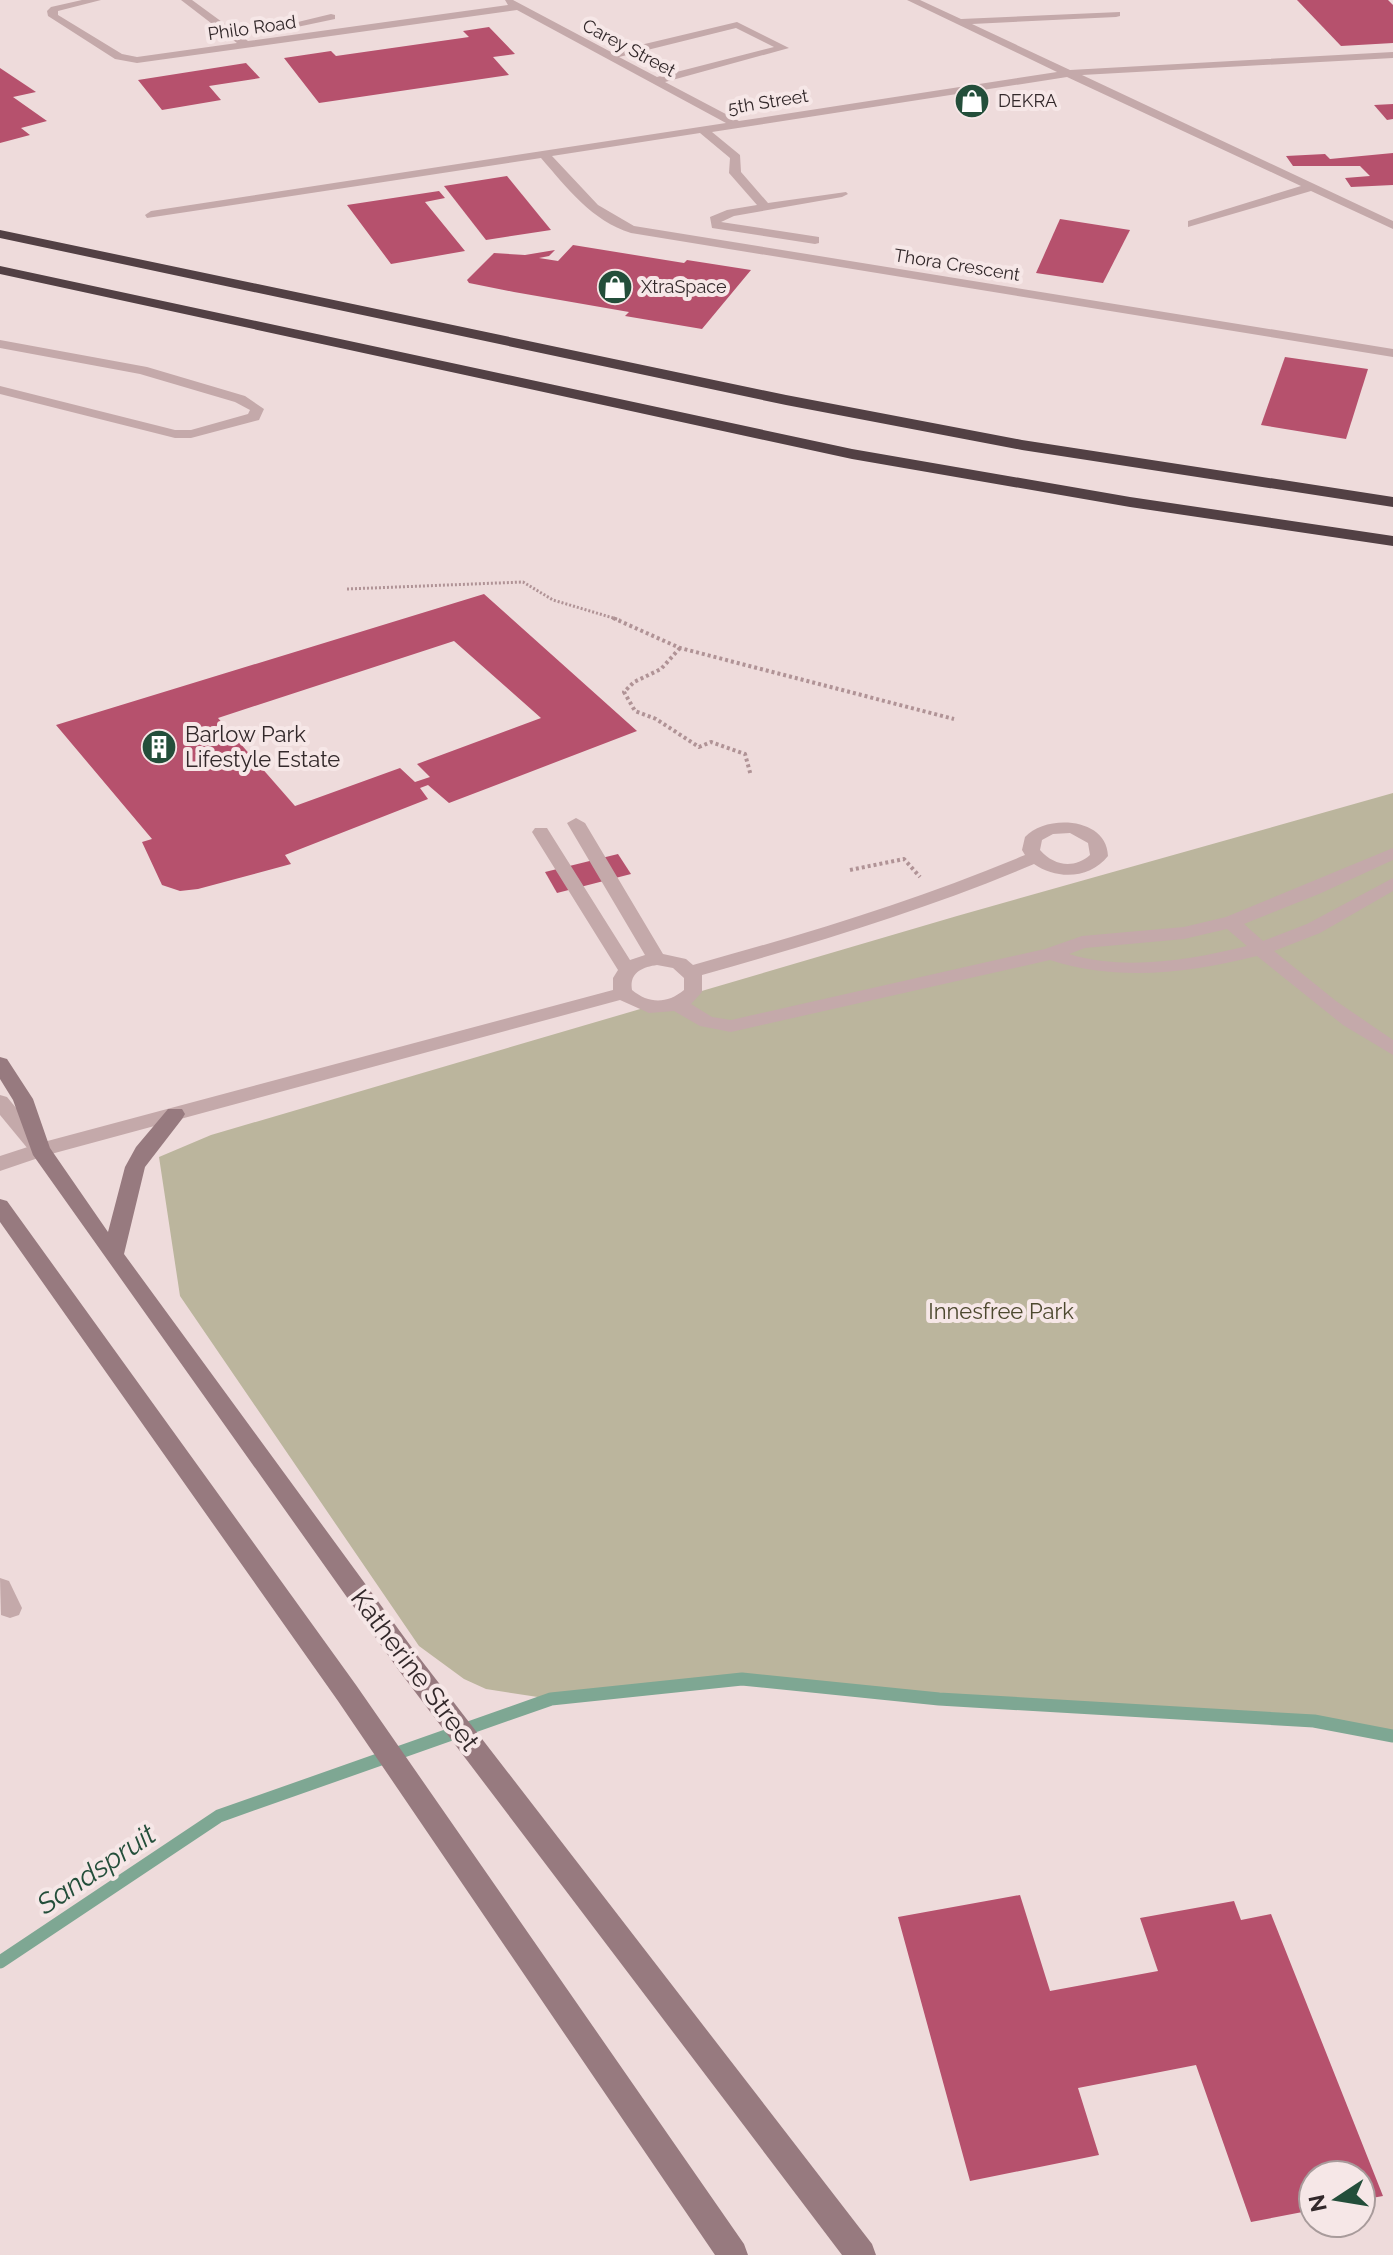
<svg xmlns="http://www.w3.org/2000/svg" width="1393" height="2255" font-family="Raleway,sans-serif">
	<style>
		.green { fill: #bbb59d }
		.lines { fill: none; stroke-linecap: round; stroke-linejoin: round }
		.stream { stroke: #7ea793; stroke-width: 13 }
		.building { fill: #b6516d; fill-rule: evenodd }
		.path-far1 { stroke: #b09396; stroke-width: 3; stroke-dasharray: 2 2; stroke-linecap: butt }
		.path { stroke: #b09396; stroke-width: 4; stroke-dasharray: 3 3; stroke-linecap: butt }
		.service { fill: #c4a9aa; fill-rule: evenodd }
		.minor { fill: #c4a9aa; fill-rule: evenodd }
		.tertiary { fill: #c4a9aa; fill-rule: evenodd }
		.secondary { fill: #977a7f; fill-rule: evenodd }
		.motorway { fill: #524044; fill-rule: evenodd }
		.labels { text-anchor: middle; stroke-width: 8; stroke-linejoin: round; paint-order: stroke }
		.far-street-label { font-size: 18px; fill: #32282a; stroke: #f6e7e7 }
		.far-poi-label { font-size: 18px; fill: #32282a; stroke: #f6e7e7; text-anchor: start }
		.poi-label { font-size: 22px; fill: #32282a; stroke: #f6e7e7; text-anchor: start }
		.park-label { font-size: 22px; fill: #4d492f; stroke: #f6e7e7 }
		.near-street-label { font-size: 26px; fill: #32282a; stroke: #f6e7e7 }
		.near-water-label { font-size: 28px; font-style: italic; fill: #234e3a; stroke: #f6e7e7 }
	</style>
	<rect width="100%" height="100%" fill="#eedbdb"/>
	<polygon class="green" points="1393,793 1393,1736 1314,1721 939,1699 744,1679 551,1699 486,1689 464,1679 419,1646 180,1296 159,1157 211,1135 957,916"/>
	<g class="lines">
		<polyline class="stream" points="0,1962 219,1816 551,1699 742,1679 939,1699 1314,1721 1393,1736"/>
	</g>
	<g class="building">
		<polygon points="1297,0 1388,0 1393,5 1393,43 1341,46"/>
		<polygon points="489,27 515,54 493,57 509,75 319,103 284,58 331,51 336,56 469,37 463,31"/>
		<polygon points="246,63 260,78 209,86 221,100 162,110 138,80"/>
		<polygon points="0,68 36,92 13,97 47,121 21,128 30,135 0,143"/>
		<polygon points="1393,104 1393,119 1387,120 1374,105"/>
		<polygon points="1393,153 1393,185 1351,187 1345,178 1370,176 1360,166 1293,166 1286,156 1325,154 1330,159"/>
		<polygon points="507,176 551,230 486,240 444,186"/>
		<polygon points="439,191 445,198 425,202 465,251 391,264 347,205"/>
		<polygon points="1060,219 1130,230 1103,283 1036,273"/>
		<polygon points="573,245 684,263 687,260 751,270 702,329 625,316 629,312 514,292 469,283 467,280 494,253 525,255 555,250 549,256 539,258 558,261"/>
		<polygon points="1285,357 1368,369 1346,439 1261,425"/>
		<path d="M484,594L637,731L449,803L428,785L420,788L428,799L285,855L291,864L198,889L180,891L162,885L142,842L152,839L56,725ZM454,641L541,718L417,764L430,777L415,782L400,768L295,806L218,718Z"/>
		<polygon points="618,854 631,874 557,893 545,872"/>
		<polygon points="1020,1895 1050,1991 1158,1971 1140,1918 1234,1901 1241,1920 1271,1914 1383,2196 1361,2200 1361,2175 1313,2175 1313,2210 1251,2222 1196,2065 1078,2088 1099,2155 970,2181 898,1917"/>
	</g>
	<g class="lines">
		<polyline class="path-far1" points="347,589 523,582 553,600 620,620"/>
		<g class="path">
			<polyline points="613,618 680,648 954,719"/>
			<polyline points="680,648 661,669 634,682 624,692 635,711 656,719 699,747 711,742 745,754 751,776"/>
			<polyline points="850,870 904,859 920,877"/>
		</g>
		<g class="service">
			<path d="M82,0H101L58,11V15L122,54L137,57L237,43L181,0H192L248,41L508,5L505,0H513L611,52L737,22L789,48L665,82L739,121L1057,72L907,0H920L961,19L1120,12V16L1116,17L972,24L1070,70L1393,52V58L1082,75L1393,221V229L1311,191L1188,227V221L1301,186L1067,77L712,132L740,155L741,172L768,203L846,192L848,194L842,197L734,216L721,222L819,237V243L815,244L712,228L710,217L727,210L757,205L729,173L730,158L700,133L552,156L598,205L634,226L1393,349V357L631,233C592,221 567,188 541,158L147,218L145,215L151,211L726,123L517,10L137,63L115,59L48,16L47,11L51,7ZM736,28L774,47L657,77L619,57Z"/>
			<polygon points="331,14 335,15 335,19 278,31 273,28"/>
			<polygon points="0,340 147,367 245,396 264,409 259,420 191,438 175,438 0,394 0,386 175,430 191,430 248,414 250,410 235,402 140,374 0,348"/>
			<path d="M576,818L585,823L663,954L686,959L693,965C808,933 915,901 1025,855L1022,850L1025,837C1046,814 1107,817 1108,856C1090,879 1057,880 1034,864C925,910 815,943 702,975V992L691,1004L712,1017L731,1020L1045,949L1082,936L1184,927L1226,917L1393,848V860L1319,894L1244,924L1263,941L1307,924L1393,878V891L1320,933L1274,951L1336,1001L1393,1040V1055L1343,1025L1257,956C1189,973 1118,982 1050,960L731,1032L700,1026L674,1011L649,1013L620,1000L40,1157L33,1155L30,1150L33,1145L40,1143L613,990V978L618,970L532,832L535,828H547L630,960L645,955L567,823ZM1070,833L1088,843L1090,855C1074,869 1054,866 1040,850L1042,840L1053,834ZM1227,929L1247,946C1191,960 1125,971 1069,954L1085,948L1184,939ZM657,965L673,968L684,978V990C667,1004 649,1004 632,990C629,973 642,967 657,965Z"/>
		</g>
		<g class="minor">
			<polygon points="40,1143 47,1145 50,1150 47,1155 0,1171 0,1156"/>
			<polygon points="0,1578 9,1581 22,1608 19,1615 10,1618 1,1615"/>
		</g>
		<polygon class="tertiary" points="0,1095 7,1097 47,1145 50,1150 47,1155 33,1155 0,1115"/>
		<g class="secondary">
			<polygon points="0,1057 7,1059 33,1099 50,1148 108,1232 125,1167 136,1147 168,1109 182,1109 185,1114 182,1119 145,1167 124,1254 418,1656 872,2244 876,2255 842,2255 400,1672 33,1155 13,1100 0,1079"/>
			<polygon points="0,1199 7,1201 356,1685 744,2244 748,2255 715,2255 338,1701 0,1222"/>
		</g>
		<g class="motorway">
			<polygon points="0,230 786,395 1022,440 1393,497 1393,507 1022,450 786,405 0,238"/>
			<polygon points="0,266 852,449 1130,497 1393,536 1393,546 1130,507 852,459 0,274"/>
		</g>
	</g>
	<defs>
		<symbol id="shop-disc" viewBox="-11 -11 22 22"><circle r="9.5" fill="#234e3a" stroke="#f6e7e7"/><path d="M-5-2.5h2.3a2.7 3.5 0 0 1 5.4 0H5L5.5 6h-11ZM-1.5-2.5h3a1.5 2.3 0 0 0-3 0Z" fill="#fff"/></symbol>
		<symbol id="building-disc" viewBox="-11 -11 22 22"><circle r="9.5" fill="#234e3a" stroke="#f6e7e7"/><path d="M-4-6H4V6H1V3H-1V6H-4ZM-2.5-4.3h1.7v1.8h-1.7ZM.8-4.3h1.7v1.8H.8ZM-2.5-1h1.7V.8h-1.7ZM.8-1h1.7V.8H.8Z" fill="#fff"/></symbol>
	</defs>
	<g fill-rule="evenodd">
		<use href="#shop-disc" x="952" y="81" width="40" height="40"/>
		<use href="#shop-disc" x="595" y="267" width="40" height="40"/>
		<use href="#building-disc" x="139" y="727" width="40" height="40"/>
	</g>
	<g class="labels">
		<g class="far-street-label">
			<text transform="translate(252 28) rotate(-8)" y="6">Philo Road</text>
			<text transform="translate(629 48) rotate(28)" y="6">Carey Street</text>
			<text transform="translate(768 102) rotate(-9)" y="6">5th Street</text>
			<text transform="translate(957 265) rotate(9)" y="6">Thora Crescent</text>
		</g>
		<g class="far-poi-label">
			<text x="998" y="107">DEKRA</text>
			<text x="641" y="293">XtraSpace</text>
		</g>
		<g class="poi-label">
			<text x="185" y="742">Barlow Park<tspan x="185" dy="25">Lifestyle Estate</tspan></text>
		</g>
		<g class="park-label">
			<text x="1001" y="1319">Innesfree Park</text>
		</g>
		<g class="near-street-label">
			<text transform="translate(415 1670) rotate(53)" y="9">Katherine Street</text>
		</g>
		<g class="near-water-label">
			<text transform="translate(96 1869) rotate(-34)" y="10">Sandspruit</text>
		</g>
	</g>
	<g transform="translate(1337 2199) rotate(258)"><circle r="38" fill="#f6e7e7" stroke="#a89b9b" stroke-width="2"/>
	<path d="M0-6L14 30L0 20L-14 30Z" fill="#234e3a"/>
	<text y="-12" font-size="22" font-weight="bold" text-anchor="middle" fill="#32282a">N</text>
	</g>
</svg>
